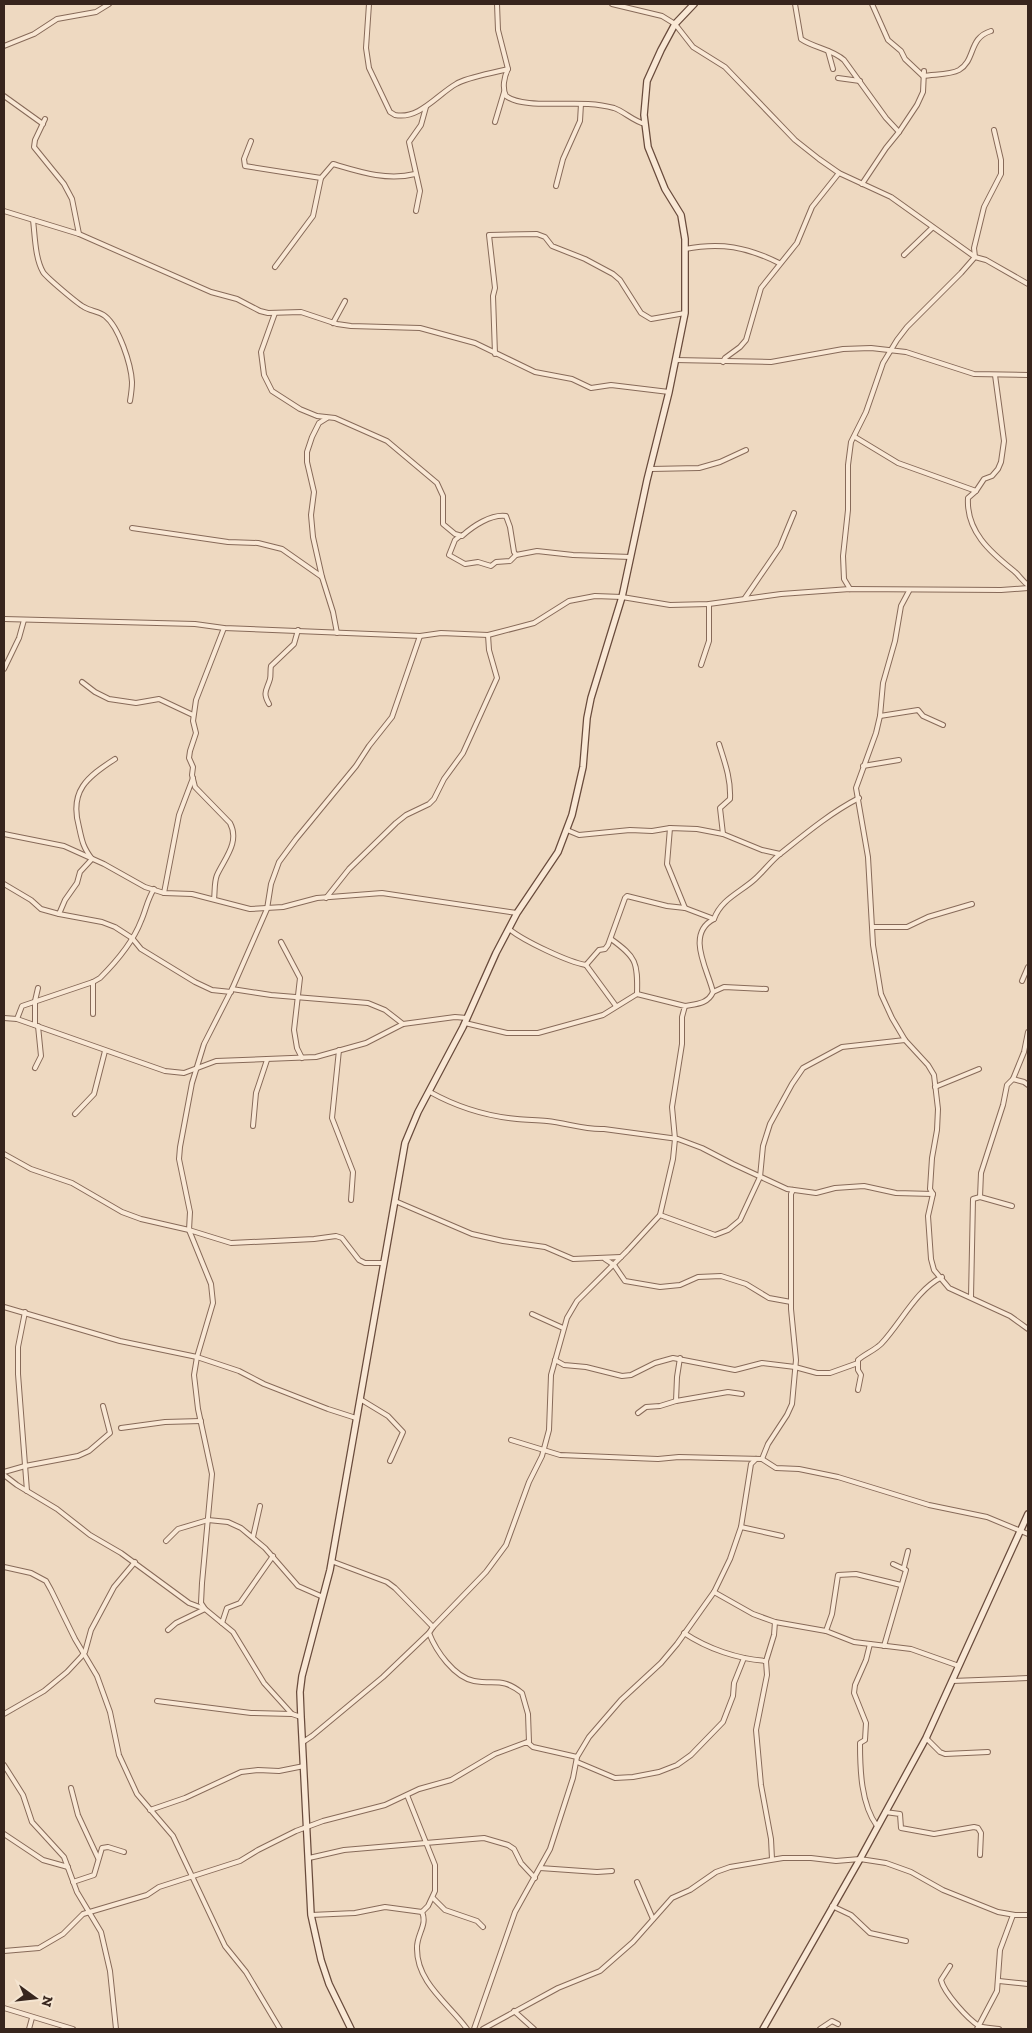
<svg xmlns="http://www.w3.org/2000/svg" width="1032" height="2033" font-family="'Zilla Slab',serif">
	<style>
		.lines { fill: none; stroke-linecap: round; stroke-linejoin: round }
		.street-casing { stroke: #876a59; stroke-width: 6 }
		.secondary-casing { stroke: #694b3c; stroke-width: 8 }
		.street { stroke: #f9e8d5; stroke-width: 4 }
		.secondary { stroke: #f9e8d5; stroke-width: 5.5 }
	</style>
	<rect width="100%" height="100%" fill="#eed9c1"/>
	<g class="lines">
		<defs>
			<g id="street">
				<path d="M369,4L366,48L369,68L390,112L395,115C419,120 438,94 456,84C467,77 494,73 508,69"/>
				<path d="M497,4L498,30L508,69C504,77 502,88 506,96C513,101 521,102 529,103C557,106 586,100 614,108C625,112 633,121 645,124"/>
				<polyline points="612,4 662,16 675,24 693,47 725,67 795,140 819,159 839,173 891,197 975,257 986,260 1028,284"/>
				<path d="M795,4L801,39C814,48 832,49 844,60L886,118L899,132"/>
				<path d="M872,4L888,40L901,51L905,59L923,76C934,74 950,75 959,70C976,60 968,38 991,31"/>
				<polyline points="4,46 34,34 57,19 96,12 109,4"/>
				<polyline points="828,51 833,69"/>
				<polyline points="838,78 860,81"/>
				<polyline points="4,96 43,124"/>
				<polyline points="45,119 35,140 34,147 64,184 72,199 79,234"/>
				<polyline points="495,122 504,92"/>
				<polyline points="251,141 244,159 245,166 321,178"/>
				<polyline points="862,184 886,148 899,132 917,105 923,92 924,71"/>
				<polyline points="556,186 563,159 580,121 581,104"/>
				<polyline points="4,211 79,234 211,292 237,299 260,311 268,313 301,312 337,324 351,326 420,328 475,343 535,372 572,379 591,388 611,385 669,392"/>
				<polyline points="416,211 420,191 409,142 421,125 426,107"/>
				<path d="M33,220C35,236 35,258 43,272C46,277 78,304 84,307C90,311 99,311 105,316C119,327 131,364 132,382C132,388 131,395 130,401"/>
				<path d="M685,249C721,242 747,247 779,263"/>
				<polyline points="904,255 932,228"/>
				<path d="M275,267L313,216L321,178L333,164C360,172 387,181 415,174"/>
				<path d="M275,313L261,352L264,375L272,391L300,409L317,416L335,418L387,441L437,483L443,496V524L455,534L462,536C473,526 491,514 506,516L510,527L514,552L516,555"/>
				<polyline points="333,323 345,301"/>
				<polyline points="495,354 493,296 495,288 489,235 537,234 545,237 552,246 585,259 613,274 620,280 641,313 651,319 685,313"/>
				<polyline points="675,360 771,362 843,349 871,348 906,352 974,374 1028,375"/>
				<polyline points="723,362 725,358 740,347 746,340 761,288 797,243 812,207 839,173"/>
				<path d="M995,375L1004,441L1001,462L998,469L992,476L984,479L976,491L968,498C966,531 990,552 1014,571C1020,576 1022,581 1028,585"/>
				<polyline points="327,418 319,423 312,437 307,452 307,462 314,492 311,515 313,537 322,577 333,612 337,633"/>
				<polyline points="855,437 898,463 976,491"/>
				<polyline points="651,469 699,468 720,462 746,450"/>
				<polyline points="132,528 228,542 258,543 282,549 322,577"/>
				<polyline points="460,536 455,540 449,555 465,564 478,562 491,566 496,562 510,561 516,555 537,551 573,555 631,557"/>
				<polyline points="850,589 844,579 843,556 848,510 848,465 851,442 866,412 883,363 897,340 907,327 961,273 975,257 974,248 984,207 1001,174 1001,160 994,130"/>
				<polyline points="909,591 901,606 895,641 883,683 880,716 876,733 856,788 868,857 873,945 881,994 892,1018 905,1040 928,1065 934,1075 938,1109 937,1130 932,1158 930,1189 933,1194 928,1216 931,1259 934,1270 949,1288 1010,1316 1028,1329"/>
				<polyline points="745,598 780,547 794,513"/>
				<polyline points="4,619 195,624 224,628 420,636 441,633 488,635 534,623 569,601 595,596 622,597 670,605 709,604 781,594 850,589 1001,590 1028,588"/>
				<polyline points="701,665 709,641 709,604"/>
				<polyline points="4,669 19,638 24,620"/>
				<polyline points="82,682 95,692 109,699 136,703 159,699 193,715"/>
				<path d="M269,704C262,692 267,690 270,679C271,675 270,670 271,666L294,644L298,630"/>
				<polyline points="880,716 918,710 923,716 943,725"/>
				<path d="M719,744C725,763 731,779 730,799L720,808L723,834"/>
				<polyline points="863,766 899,760"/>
				<polyline points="670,828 667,864 685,908"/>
				<polyline points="567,830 579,835 630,830 652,831 670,828 697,829 723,834 762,850 780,854"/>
				<polyline points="4,834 64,846 104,864 145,887 164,893 192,894 250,909 283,907 317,898 382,893 517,913"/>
				<polyline points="4,884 31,900 41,909 59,914 102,922 115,927 132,938 141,949 195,982 212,990 231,992"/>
				<polyline points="164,893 179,815 193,778"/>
				<polyline points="326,898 349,869 396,823 406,815 429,804 434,799 444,779 463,753 497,678 489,650 488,635"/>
				<path d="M214,899C215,892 214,882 217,875C225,858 240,842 230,823L195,787L192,775L193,767L189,758L190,751L196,733L193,721L196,700L224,628"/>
				<path d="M59,914L65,900L77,883L80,872L92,859C83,847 82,841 79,827C69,791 87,777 115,759"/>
				<polyline points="873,927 907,927 928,917 972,904"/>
				<path d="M509,929C524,941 568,962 586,965L599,950L605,949L608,945L625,898L627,896L667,906L685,908L714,919"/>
				<path d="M611,939C636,957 638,962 637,994"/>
				<polyline points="281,942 300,978 294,1030 297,1048 302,1058"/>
				<polyline points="586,965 616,1006"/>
				<polyline points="1022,981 1028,967"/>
				<polyline points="93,982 93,1014"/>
				<polyline points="232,989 271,995 368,1003 385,1010 403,1024"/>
				<polyline points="713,992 724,987 766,989"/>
				<path d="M685,1006C696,1004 708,1004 713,992C708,970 685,934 714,919C721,899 741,892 755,879C764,871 771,861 780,854C805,834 830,813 859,798"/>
				<polyline points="4,1018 17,1019 165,1071 184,1073 216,1061 316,1057 366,1043 403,1024 455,1017 467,1018"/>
				<path d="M17,1019L22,1006L93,982L100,978C116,962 133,942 141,921C146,910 147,900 154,889"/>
				<polyline points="35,1025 35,1001 38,988"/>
				<polyline points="339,1050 332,1118 353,1172 351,1200"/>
				<polyline points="35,1068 41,1056 38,1026"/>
				<polyline points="1013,1079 1024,1052 1028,1032"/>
				<polyline points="935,1087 979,1069"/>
				<path d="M430,1092C457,1107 485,1116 517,1119C527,1120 537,1120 547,1121C567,1123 584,1130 604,1129L678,1139L702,1148L733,1164L787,1189L816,1193L835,1188L864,1186L896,1193L933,1194"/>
				<polyline points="75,1114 94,1094 105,1051"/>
				<polyline points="253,1126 256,1093 267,1060"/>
				<polyline points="4,1154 31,1169 72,1183 122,1212 141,1219 189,1230 231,1243 314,1239 336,1236 342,1238 359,1260 365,1263 384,1263"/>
				<polyline points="980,1197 981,1173 1003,1105 1007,1085 1013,1079 1024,1082 1028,1085"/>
				<polyline points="395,1201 472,1234 503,1241 545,1247 573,1259 621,1257"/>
				<polyline points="660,1215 715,1235 728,1230 740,1220 760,1177 763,1146 770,1124 792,1084 803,1068 842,1047 905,1040"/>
				<polyline points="605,1259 614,1265 625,1281 660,1287 680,1285 698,1277 721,1276 746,1284 769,1298 791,1302"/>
				<polyline points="971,1297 973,1199 980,1197 1012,1206"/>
				<polyline points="4,1307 120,1341 197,1357 239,1371 264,1384 328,1409 356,1418"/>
				<polyline points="25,1312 18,1347 18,1374 27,1491"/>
				<polyline points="532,1314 563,1328"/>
				<polyline points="555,1360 564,1365 586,1367 622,1376 631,1375 655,1363 673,1358 735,1370 762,1363 795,1367 817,1373 830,1373 858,1363"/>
				<path d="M858,1390L861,1375L858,1370V1360C865,1354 875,1350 881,1344C901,1323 916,1290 942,1277"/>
				<polyline points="360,1399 388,1416 403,1432 390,1461"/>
				<polyline points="676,1401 677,1377 680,1358"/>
				<polyline points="638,1413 646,1407 660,1406 676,1401 728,1392 742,1394"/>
				<polyline points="121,1428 165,1422 201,1421"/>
				<polyline points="511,1440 560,1455 658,1459 679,1457 762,1459 776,1468 799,1469 838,1477 929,1505 987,1517 1028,1534"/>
				<polyline points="762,1459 768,1444 787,1415 792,1404 796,1360 791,1309 791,1194 793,1190"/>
				<polyline points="4,1472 25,1466 78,1456 89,1451 110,1433 103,1406"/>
				<polyline points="4,1475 17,1485 57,1509 90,1535 121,1553 189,1603 205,1609 222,1623 233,1632 264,1683 292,1714 301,1717"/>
				<polyline points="741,1527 782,1536"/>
				<polyline points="253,1537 260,1506"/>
				<polyline points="166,1541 178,1529 208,1520 228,1522 241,1528 265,1548 298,1586 323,1597"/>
				<polyline points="331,1561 387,1582 395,1588 433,1627"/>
				<polyline points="4,1567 31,1573 46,1581 51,1590 75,1639 97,1676 110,1712 119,1755 137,1794 173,1836 225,1946 246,1972 280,2029"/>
				<polyline points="904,1567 908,1551"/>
				<polyline points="714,1592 753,1614 775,1622 826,1631 854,1642 911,1649 959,1666"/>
				<polyline points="222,1623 227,1608 240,1603 273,1556"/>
				<polyline points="168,1630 176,1623 205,1609 201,1603 202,1583 212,1474 198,1409 194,1375 197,1357 213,1303 211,1284 189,1230 190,1212 179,1159 180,1147 192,1083 204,1044 232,989 267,909 271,884 279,862 296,839 356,766 369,746 392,717 420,636"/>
				<polyline points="826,1631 832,1614 838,1575 856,1574 901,1585"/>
				<path d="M429,1633C436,1651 454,1677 474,1681C495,1685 502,1677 522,1693L528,1714L529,1742"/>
				<path d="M684,1633C708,1649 738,1659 766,1661"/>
				<path d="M870,1644L866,1660L855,1685L854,1693L866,1723L865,1740L860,1743C860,1770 861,1804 877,1826"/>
				<polyline points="884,1646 906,1570 893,1564"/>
				<polyline points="952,1681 1028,1678"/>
				<polyline points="157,1701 251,1713 292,1714"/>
				<polyline points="4,1714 44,1691 67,1672 81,1657 85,1652 91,1630 114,1587 135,1562"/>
				<polyline points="926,1738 940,1752 945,1754 988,1752"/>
				<polyline points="303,1742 312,1736 383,1677 429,1633 433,1627 486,1572 506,1545 529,1482 542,1456 549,1430 551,1375 567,1318 577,1301 627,1251 660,1215 673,1159 675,1139 672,1107 682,1044 682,1017 685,1006 637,994 603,1015 538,1033 507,1033 465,1023"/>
				<polyline points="577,1762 615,1778 633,1777 659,1772 677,1765 691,1755 723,1722 733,1696 734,1683 744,1658"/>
				<polyline points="4,1765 23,1795 32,1822 64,1857 77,1892 101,1932 110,1971 116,2029"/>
				<polyline points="71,1788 78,1815 98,1858"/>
				<polyline points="150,1810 185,1798 241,1772 258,1770 279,1771 304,1766"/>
				<polyline points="885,1812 900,1814 901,1828 934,1834 974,1827 978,1828 981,1833 980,1855"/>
				<polyline points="4,1834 43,1860 68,1867"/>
				<polyline points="309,1858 344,1850 484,1838 508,1845 514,1849 521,1863 535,1878"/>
				<polyline points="772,1859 771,1839 761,1785 756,1730 767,1675 766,1661 774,1635 775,1622"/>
				<polyline points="540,1868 597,1872 612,1871"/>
				<polyline points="73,1882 94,1875 102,1848 108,1847 124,1852"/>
				<polyline points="637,1882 653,1919"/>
				<polyline points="433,1898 445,1910 477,1921 483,1927"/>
				<polyline points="832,1906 851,1915 870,1933 906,1941"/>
				<path d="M422,1912C428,1925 416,1935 417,1949C417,1983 449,2004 467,2029"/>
				<polyline points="311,1915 355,1913 385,1907 422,1912 428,1906 435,1891 435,1865 407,1795"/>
				<polyline points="4,1951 39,1948 63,1934 83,1914 147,1895 159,1887 240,1861 258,1850 296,1831 323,1821 385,1805 419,1789 451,1780 495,1754 527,1742 533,1747 577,1757"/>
				<path d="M950,1966L941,1980C944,1993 968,2019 979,2026C984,2028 993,2028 999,2029"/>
				<polyline points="999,1981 1028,1984"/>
				<polyline points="4,2008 73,2029"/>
				<polyline points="514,2011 534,2029"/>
				<polyline points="29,2029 32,2018"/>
				<polyline points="474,2029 515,1912 550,1849 573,1778 577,1757 589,1737 621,1700 661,1663 677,1644 714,1592 730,1559 741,1527 751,1464 756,1459"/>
				<polyline points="483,2029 558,1988 600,1971 633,1942 672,1898 690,1890 716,1872 730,1867 783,1858 811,1858 836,1861 860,1859 886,1863 911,1872 943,1890 998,1912 1015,1915 1028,1915"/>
				<polyline points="820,2029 832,2021 838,2024"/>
				<polyline points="977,2029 997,1991 1000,1950 1013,1915"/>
			</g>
			<g id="secondary">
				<polyline points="351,2029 329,1984 321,1960 311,1915 301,1717 300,1692 302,1676 330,1570 405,1143 418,1112 463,1027 496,953 517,913 558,852 572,815 583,767 587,718 591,698 622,597 647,480 669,392 685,313 685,239 681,215 665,189 648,147 644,115 647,81 661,50 675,24 694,4"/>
				<polyline points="763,2029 860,1859 926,1738 1028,1514"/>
			</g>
		</defs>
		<use href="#street" class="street-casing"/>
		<use href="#secondary" class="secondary-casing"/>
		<use href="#street" class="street"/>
		<use href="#secondary" class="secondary"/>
	</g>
	<rect width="1032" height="2033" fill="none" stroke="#37251d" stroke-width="10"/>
	<g transform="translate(35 1998) rotate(105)" stroke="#f5e5d1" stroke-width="4" paint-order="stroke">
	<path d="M0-4L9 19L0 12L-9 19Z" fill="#37251d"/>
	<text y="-8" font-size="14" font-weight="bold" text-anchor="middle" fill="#37251d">N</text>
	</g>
</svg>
